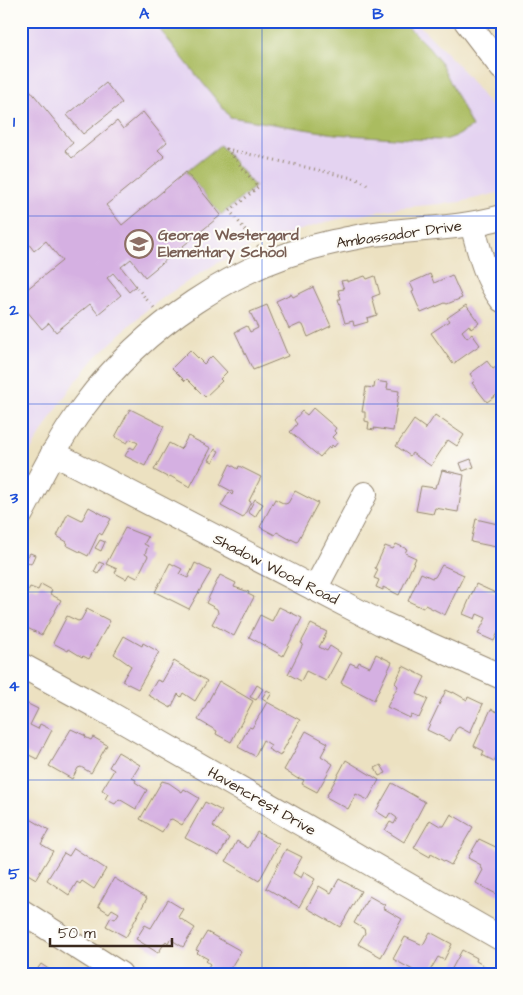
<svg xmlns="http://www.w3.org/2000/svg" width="523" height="995" font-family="'Architects Daughter',sans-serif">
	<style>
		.built { fill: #e4d3f1 }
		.green { fill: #aabc60; stroke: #72733f }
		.building { fill: #d5b0e2 }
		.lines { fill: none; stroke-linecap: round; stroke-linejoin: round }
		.minor-casing { stroke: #948670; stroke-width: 26 }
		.path { stroke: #948670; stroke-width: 3; stroke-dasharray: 1 4; stroke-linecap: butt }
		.minor { stroke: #fff; stroke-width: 24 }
		.grid { fill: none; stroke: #1d4ed8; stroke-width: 1; stroke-opacity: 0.55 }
		.labels { text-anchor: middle; stroke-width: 4; stroke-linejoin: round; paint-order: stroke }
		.street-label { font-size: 15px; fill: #3b2a1e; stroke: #fdfcf7 }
		.education-label { font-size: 15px; font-weight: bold; fill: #785e54; stroke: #fdfcf7; text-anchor: start }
		.neatline { fill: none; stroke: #1d4ed8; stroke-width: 2 }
		.grid-label { font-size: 16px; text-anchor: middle; font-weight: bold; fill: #1d4ed8 }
	</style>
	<rect width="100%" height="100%" fill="#fdfcf7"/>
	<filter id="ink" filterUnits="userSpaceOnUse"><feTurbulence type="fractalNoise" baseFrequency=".02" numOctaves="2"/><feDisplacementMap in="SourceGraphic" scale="10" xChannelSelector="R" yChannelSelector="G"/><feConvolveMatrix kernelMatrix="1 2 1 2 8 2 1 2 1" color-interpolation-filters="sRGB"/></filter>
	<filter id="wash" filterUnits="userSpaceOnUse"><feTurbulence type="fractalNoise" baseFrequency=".0096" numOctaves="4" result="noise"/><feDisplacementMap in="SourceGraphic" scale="20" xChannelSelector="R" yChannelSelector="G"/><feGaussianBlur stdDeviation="1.12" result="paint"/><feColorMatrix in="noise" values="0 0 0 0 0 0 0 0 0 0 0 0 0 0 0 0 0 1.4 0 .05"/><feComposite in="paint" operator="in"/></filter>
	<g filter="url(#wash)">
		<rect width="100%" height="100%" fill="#ece1c1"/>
		<polygon class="built" points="35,21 415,21 459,66 502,121 502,192 460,202 397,208 334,220 266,240 217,263 168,294 144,312 96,357 72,386 51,417 21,467 21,43"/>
		<g class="green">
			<polygon points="153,21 402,21 428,47 441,63 472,127 456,136 445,140 410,139 335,134 230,117"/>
			<polygon points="220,145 255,187 221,215 186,172"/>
		</g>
		<g id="blocks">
			<g class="building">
				<polygon points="106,83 122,103 83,134 67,115"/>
				<polygon points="26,85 73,143 65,150 72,158 117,121 123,129 143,112 167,142 158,150 165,157 106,205 122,225 186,172 221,215 145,277 131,259 121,267 136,286 129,292 113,273 107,278 121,295 98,314 90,304 56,332 49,323 42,329 21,304 21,294 62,261 46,241 34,251 25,239 21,242 21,183 26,178 21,172 21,89"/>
				<polygon points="430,274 434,283 452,275 462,298 447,304 445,303 421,313 412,292 414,291 410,283"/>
				<polygon points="365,276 367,279 375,276 380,294 372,297 377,315 367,318 368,322 354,326 353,321 345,323 338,299 341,299 338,290 344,289 341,281 347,280 347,282"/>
				<polygon points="313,287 331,326 308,337 303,325 300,324 289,329 276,301 291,294 293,297"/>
				<polygon points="267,305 288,356 253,370 235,332 247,326 250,332 258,328 250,312"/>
				<polygon points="466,305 479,323 471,329 469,325 462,331 467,338 472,334 480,345 453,364 431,333 449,321 447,318"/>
				<polygon points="190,350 204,364 212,356 227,372 220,379 222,381 205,397 187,379 185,381 172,368"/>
				<polygon points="487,361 493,369 502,363 502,391 487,402 472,383 475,381 470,374"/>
				<polygon points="375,381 388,383 387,389 399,391 393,431 374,428 375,430 368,429 369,422 365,421 365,412 362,412 366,387 374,388"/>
				<polygon points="313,408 336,428 334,431 336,433 332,437 338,442 334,447 332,445 330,448 329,447 320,457 290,432 297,424 294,420 302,411 307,415"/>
				<polygon points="130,409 164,426 145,466 125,456 130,447 134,449 138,443 130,439 127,443 115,437"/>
				<polygon points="435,415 464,435 457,446 448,440 431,466 412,453 410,456 396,446 414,420 425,428 425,430"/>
				<polygon points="188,436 211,448 190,487 170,476 169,478 154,470 169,443 180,449 182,447"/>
				<polygon points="215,449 219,451 213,462 209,460"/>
				<polygon points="471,459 474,467 463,471 460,463"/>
				<polygon points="230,464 238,469 239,466 261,477 249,501 251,502 243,518 221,506 229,492 232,495 233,492 220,485"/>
				<polygon points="442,470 464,475 458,512 435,508 433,514 416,511 421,486 435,488 436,484 438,484"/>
				<polygon points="295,491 318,503 297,542 291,539 291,540 277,532 275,535 260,527 275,499 285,504 288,503"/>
				<polygon points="255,499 263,504 255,517 248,512"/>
				<polygon points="89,507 111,519 102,535 99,533 88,556 66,545 67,542 57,536 68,513 82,520"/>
				<polygon points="476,519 502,525 501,548 471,542"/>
				<polygon points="125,528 148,537 144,544 148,546 145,554 148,556 137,578 129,574 126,579 115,573 117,569 106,564"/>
				<polygon points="100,540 105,542 101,551 95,548"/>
				<polygon points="396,544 407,549 405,553 416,558 399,595 383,587 383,590 376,587 379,580 374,578 378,570 375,568 385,546 393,549"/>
				<polygon points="30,553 35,555 31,564 25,561"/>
				<polygon points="99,562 104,564 98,574 94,572"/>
				<polygon points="170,563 182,569 179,574 188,578 195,563 211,571 189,609 155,592"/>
				<polygon points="442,565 464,575 445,615 425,605 423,608 408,601 421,573 432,578 435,577"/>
				<polygon points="220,575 236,583 234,587 249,592 248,594 254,597 234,636 212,624 218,613 217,609 206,603"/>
				<polygon points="41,584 52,590 50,594 61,600 42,635 27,628 26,630 21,628 21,604 30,587 38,590"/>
				<polygon points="476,584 502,596 502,624 494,641 478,634 486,618 477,614 475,619 463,614"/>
				<polygon points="279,607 302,618 283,656 249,637 260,615 272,621"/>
				<polygon points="87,609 110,621 89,659 83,656 82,657 69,649 68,651 53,643 67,616 78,621 81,620"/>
				<polygon points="311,624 327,632 319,647 327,651 330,646 341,653 326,681 306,671 301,681 288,674 303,644 301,643"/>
				<polygon points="124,636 142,646 143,643 159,652 138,689 122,681 131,666 114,654"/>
				<polygon points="376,654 392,662 374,700 341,683 350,663 357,666 359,662 370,667"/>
				<polygon points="174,661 207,681 195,701 183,693 181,697 178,694 171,708 148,695 157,680 162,682"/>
				<polygon points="403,666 425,677 417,694 428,699 419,718 411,715 410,718 387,707 398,686 395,683"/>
				<polygon points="219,681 253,701 231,742 216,734 217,731 198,720"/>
				<polygon points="257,685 263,689 256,700 250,697"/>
				<polygon points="267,690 272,693 267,701 262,698"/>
				<polygon points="446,690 453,693 453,692 467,700 468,697 483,704 470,733 459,727 456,729 450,741 427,730"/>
				<polygon points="22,701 38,709 30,725 38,729 40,724 52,730 37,759 21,751"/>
				<polygon points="267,702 300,720 280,756 268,749 271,745 263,740 255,756 238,747 249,727 252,728"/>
				<polygon points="491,709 502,714 502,757 497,755 494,761 482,755 484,751 474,746"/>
				<polygon points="71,729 86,736 85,737 91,740 93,737 107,745 91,773 81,767 78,768 72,779 49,766"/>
				<polygon points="306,731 328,743 321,756 333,764 317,792 302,784 304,780 299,778 298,779 284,770"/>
				<polygon points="118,752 140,765 132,778 136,780 135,782 147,790 136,809 119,799 115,804 105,799 108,794 102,790 114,770 109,767"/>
				<polygon points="346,760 379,780 368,800 356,794 348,809 326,797"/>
				<polygon points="381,765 386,773 379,776 375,768"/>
				<polygon points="162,781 169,783 182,792 184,789 199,798 182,825 172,819 169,820 162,832 140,819"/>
				<polygon points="392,783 425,802 404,842 385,830 390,822 394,824 397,818 390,813 387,818 376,811"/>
				<polygon points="205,802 222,811 213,826 229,838 219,856 185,838"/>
				<polygon points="451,814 473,827 451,865 431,854 430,857 414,848 430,820 440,826 444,826"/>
				<polygon points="27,817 49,830 41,844 53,851 36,879 21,870 23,867 21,865 21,826"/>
				<polygon points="257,832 279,844 259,881 226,861 237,841 248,848"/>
				<polygon points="479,839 502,850 502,889 498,895 476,883 483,870 480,868 481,865 468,858"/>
				<polygon points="74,848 106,869 94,889 82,881 80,884 77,882 69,895 47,880 64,853 69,856"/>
				<polygon points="286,849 302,857 293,873 301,878 304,872 315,879 299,907 266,888"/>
				<polygon points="114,878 147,898 126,937 106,926 111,917 115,919 119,913 112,909 109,913 98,906"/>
				<polygon points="339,879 361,891 340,927 307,908 319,886 331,893"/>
				<polygon points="369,896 385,905 383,908 402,919 381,957 358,944 365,933 364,929 354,923"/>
				<polygon points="168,900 183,909 178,917 195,928 183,947 170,939 168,943 166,941 158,953 136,939 145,925 151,928"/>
				<polygon points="207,932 241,951 228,972 231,974 204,974 210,964 206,961 208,959 197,953 199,951 196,950"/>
				<polygon points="430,932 452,944 444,960 438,957 428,974 420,974 393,959 405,937 423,945"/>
				<polygon points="462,950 477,958 476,961 495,972 495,974 449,974"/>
				<polygon points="41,964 56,974 34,974"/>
				<polygon points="266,969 273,974 263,974"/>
			</g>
		</g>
	</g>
	<g filter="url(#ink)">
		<use href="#blocks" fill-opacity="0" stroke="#948670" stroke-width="1"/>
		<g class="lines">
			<defs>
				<g id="minor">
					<polyline points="466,21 502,68"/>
					<path d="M472,224C479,250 485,278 502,300"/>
					<polyline points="53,453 383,624 502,677"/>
					<path d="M21,514C41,476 59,439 84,406C143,326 236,263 333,242C347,239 361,236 374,234C417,228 460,229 502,217"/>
					<polyline points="315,589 365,494"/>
					<polyline points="21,665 100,708 502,939"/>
					<polyline points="21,911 120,974"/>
				</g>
			</defs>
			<use href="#minor" class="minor-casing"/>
			<g class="path">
				<polyline points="258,246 230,211 258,187 227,149 357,179 371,186"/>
				<polyline points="137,288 154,308"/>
			</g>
			<use href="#minor" class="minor"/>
		</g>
	</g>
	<path class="grid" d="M262,21V974M21,216H502M21,404H502M21,592H502M21,780H502"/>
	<defs>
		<symbol id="school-ring" viewBox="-11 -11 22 22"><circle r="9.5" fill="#fdfcf7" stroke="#8d6e63" stroke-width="1.5"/><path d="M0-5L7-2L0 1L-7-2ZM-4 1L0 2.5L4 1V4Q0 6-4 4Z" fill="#8d6e63"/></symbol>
	</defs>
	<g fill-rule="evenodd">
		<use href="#school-ring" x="123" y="228" width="32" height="32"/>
	</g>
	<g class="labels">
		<g class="street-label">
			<text transform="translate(399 234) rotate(-8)" y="5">Ambassador Drive</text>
			<text transform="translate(276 569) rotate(27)" y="5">Shadow Wood Road</text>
			<text transform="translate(262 801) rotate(30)" y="5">Havencrest Drive</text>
		</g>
		<g class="education-label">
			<text x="158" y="240">George Westergard<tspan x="158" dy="17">Elementary School</tspan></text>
		</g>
	</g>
	<rect width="523" height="995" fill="none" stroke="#fdfcf7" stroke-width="55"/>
	<path d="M50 938v8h122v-8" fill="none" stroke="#3b2a1e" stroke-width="2.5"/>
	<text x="58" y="938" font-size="15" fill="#3b2a1e" stroke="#fdfcf7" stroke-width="4" paint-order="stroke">50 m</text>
	<rect x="28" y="28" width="468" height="940" class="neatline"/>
	<g class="grid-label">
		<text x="144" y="19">A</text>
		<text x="378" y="19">B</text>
		<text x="14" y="127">1</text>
		<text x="14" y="315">2</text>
		<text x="14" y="503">3</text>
		<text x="14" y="691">4</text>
		<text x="14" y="879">5</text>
	</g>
</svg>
